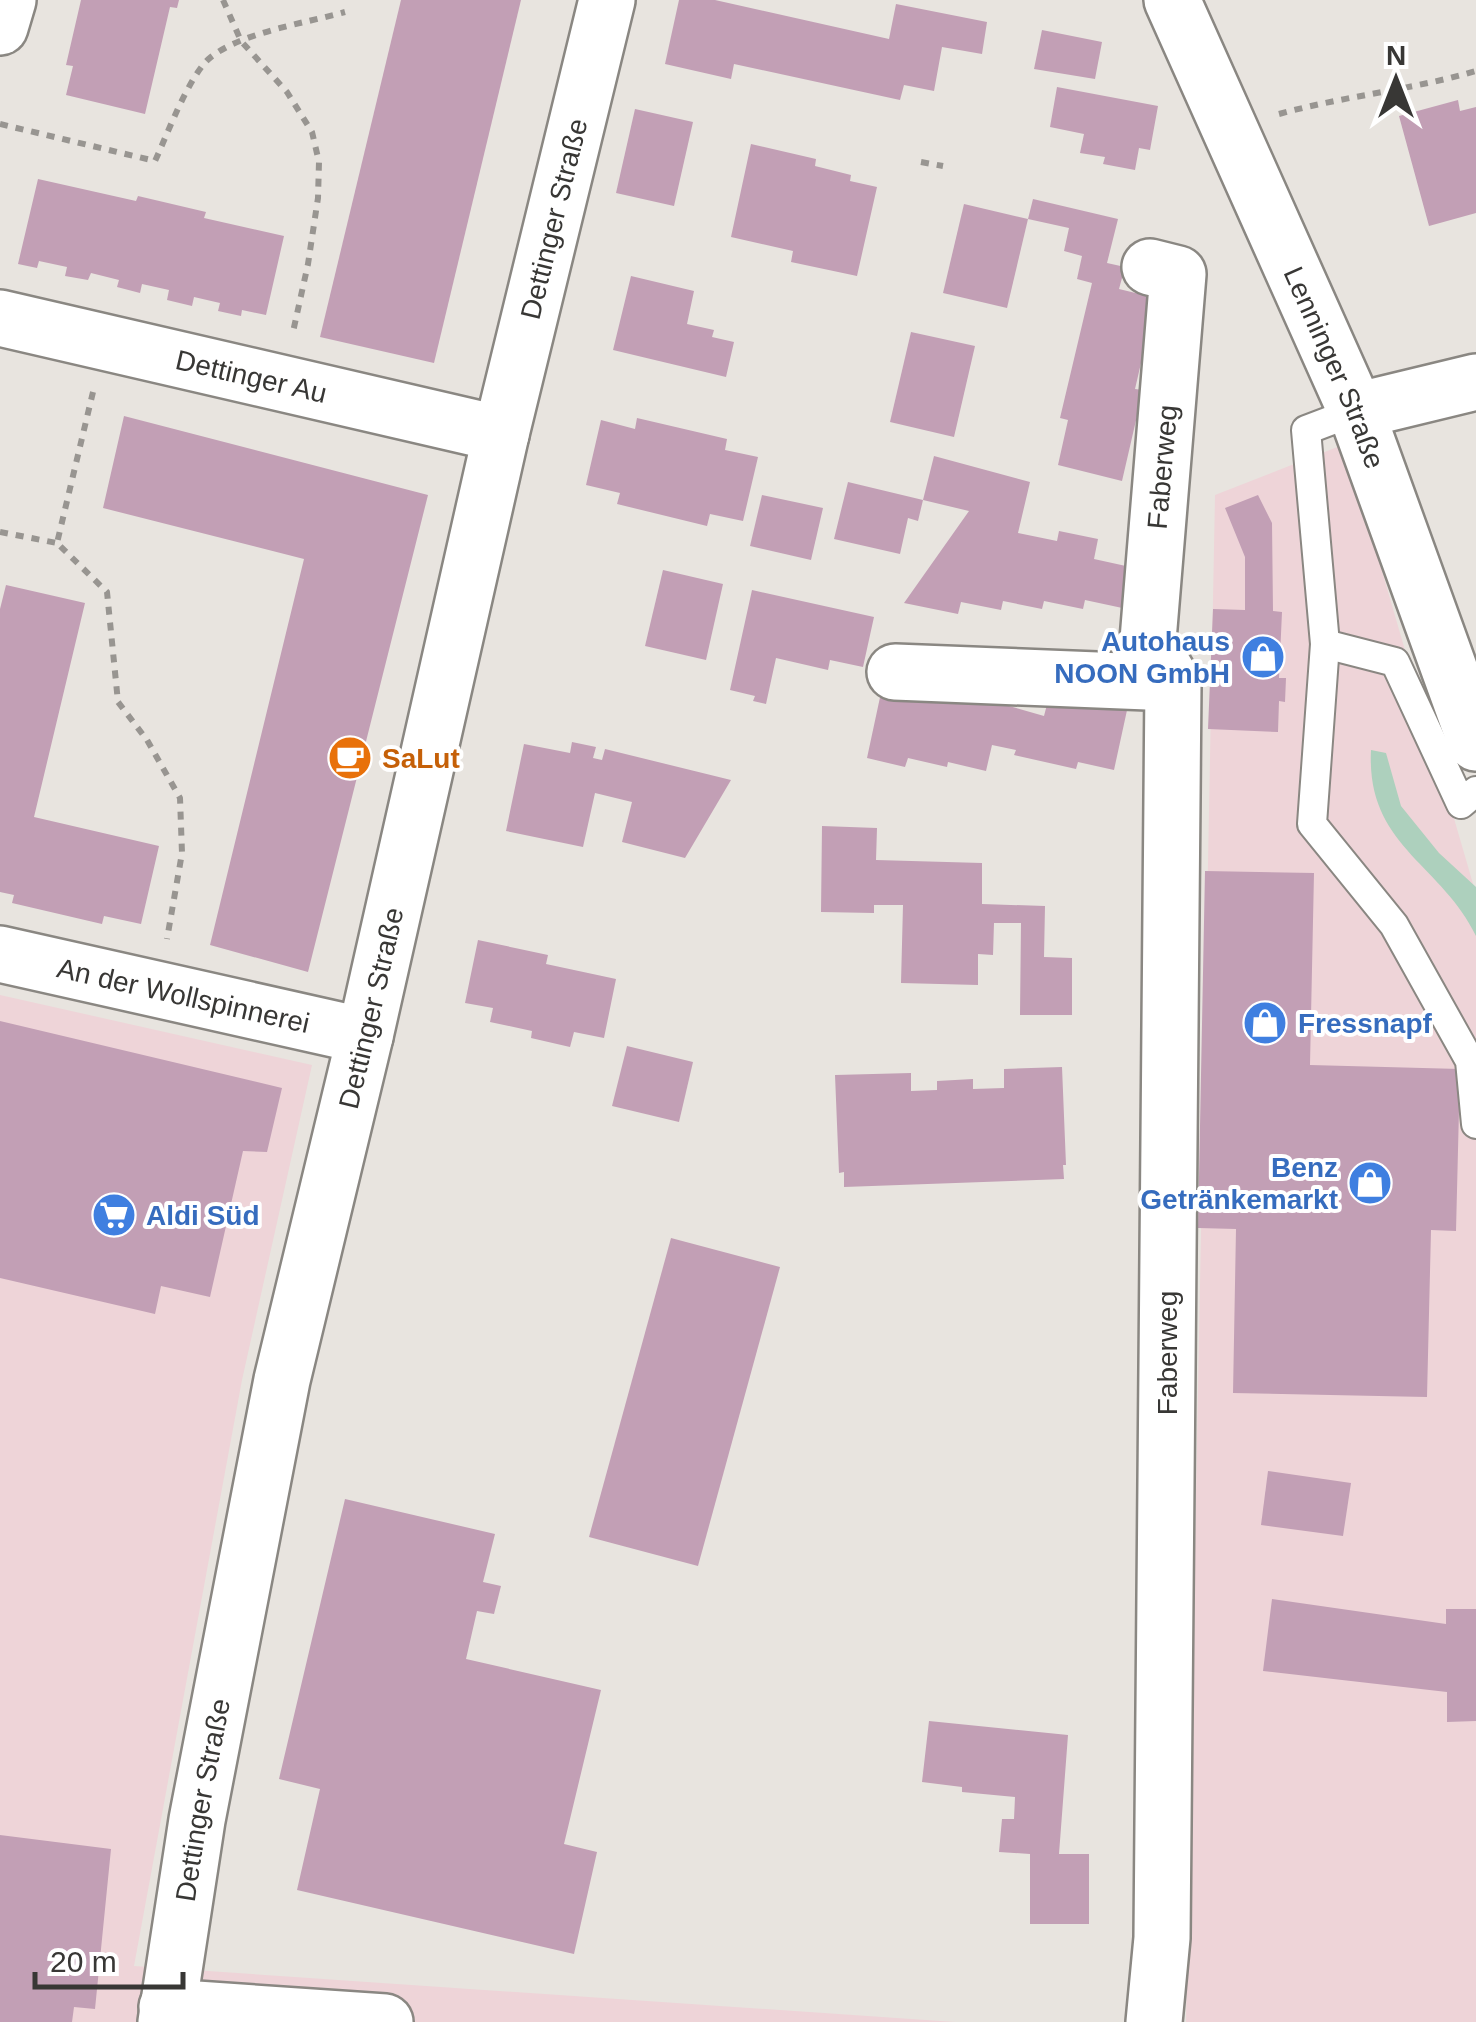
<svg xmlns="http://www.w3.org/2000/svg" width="1476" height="2022" font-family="Helvetica,sans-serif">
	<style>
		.commercial { fill: #eed4d8 }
		.green { fill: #add0bd }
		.building { fill: #c29fb5 }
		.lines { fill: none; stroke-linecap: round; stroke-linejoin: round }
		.service-casing { stroke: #8a8782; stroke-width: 32 }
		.minor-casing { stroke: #8a8782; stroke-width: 60 }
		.tertiary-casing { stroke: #8a8782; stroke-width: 60 }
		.secondary-casing { stroke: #8a8782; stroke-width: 60 }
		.path { stroke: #989591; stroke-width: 6; stroke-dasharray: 8 8; stroke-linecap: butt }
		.service { stroke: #fff; stroke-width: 28 }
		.minor { stroke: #fff; stroke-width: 55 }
		.tertiary { stroke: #fff; stroke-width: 55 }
		.secondary { stroke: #fff; stroke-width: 55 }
		.labels { text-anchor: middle; stroke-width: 8; stroke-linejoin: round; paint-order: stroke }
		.street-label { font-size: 28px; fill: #383735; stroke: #fff }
		.shop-label { font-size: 28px; font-weight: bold; fill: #366cbe; stroke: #fff; text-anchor: end }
		.food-label { font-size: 28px; font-weight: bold; fill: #c56008; stroke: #fff; text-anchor: start }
	</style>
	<rect width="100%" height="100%" fill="#e8e4df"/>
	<g class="commercial">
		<polygon points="1345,444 1476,894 1476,2022 1186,2022 1215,495"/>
		<polygon points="0,995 312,1065 242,1380 134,1966 955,2022 0,2022"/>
	</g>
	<path class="green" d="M1371,750L1386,753L1401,806L1439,853L1476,887V936C1441,863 1366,846 1371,750Z"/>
	<g class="building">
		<polygon points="81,0 179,0 177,8 170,7 145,114 66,95 73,66 66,65"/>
		<polygon points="401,0 521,0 434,363 320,337"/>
		<polygon points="679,0 715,0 889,39 896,4 987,22 982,54 942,47 934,91 904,85 900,100 734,64 731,79 665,64"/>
		<polygon points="1042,30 1102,42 1095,79 1034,69"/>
		<polygon points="1057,87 1158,106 1150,150 1139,148 1135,170 1103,164 1105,157 1080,153 1084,134 1050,127"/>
		<polygon points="1458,100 1460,111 1476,107 1476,213 1429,226 1399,116"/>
		<polygon points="635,109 693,122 674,206 616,193"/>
		<polygon points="751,144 816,159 815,166 851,175 850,181 877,187 857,276 791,262 793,251 731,237"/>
		<polygon points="38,179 136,201 138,196 206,212 204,218 284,236 266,315 242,310 241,316 218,311 220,303 194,297 192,306 167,300 169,290 142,284 140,293 117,287 119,280 91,273 88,280 65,276 67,267 39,261 37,268 18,264"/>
		<polygon points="1033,199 1118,219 1107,263 1125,267 1119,289 1156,298 1135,389 1143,390 1122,481 1058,465 1068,420 1060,418 1092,283 1077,279 1082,256 1064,251 1069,228 1028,219"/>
		<polygon points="964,204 1028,219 1007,308 943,293"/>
		<polygon points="631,276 694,291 687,324 714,330 712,337 734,342 726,377 613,350"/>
		<polygon points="911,332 975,346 954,437 890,422"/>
		<polygon points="124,416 428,495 308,972 210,945 304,559 103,508"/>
		<polygon points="637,418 727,439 725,450 758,457 743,521 710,514 707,526 617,504 620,493 586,485 601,420 635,429"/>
		<polygon points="934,456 1030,482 1018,533 1057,541 1059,531 1098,539 1094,559 1135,568 1127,609 1085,600 1083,609 1044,601 1042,609 1003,601 1001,610 961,602 958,614 904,603 969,511 923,500 918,521 908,518 900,554 834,539 848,482 923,500"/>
		<polygon points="762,495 823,508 811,560 750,546"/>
		<polygon points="1258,495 1272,523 1273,611 1282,612 1279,678 1286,678 1285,702 1279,701 1278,732 1208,729 1213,609 1245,610 1245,557 1225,508"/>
		<polygon points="663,570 723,584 706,660 645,646"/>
		<polygon points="6,585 85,603 34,817 159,846 141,924 104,916 102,924 12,903 14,895 0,892 0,609"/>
		<polygon points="752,590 874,617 863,667 830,660 828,670 776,658 766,704 753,701 755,696 730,690"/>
		<polygon points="882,688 1003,699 1002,704 1044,716 1050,693 1129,701 1114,770 1078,762 1076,769 1014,755 1016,750 992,745 986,771 948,762 947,767 908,758 905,767 867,758"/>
		<polygon points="572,742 596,747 593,758 602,760 605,749 731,780 685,858 622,842 632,802 595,793 583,847 506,831 524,744 570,753"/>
		<polygon points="822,826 877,828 876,860 982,863 982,904 1045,906 1044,957 1072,958 1072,1015 1020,1015 1021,923 994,923 993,955 978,954 978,985 901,983 903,905 874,905 874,913 821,912"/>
		<polygon points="1205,871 1314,873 1310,1065 1460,1069 1456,1231 1431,1230 1427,1397 1233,1393 1236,1229 1198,1228"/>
		<polygon points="478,940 548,955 546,964 616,979 604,1038 574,1032 570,1047 531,1038 532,1031 490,1022 493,1008 465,1003"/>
		<polygon points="0,1021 282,1088 267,1152 243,1151 210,1297 161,1286 155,1314 0,1278"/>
		<polygon points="627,1046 693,1062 679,1122 612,1106"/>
		<polygon points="1062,1067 1066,1165 1063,1165 1064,1179 844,1187 844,1172 839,1173 835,1075 911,1073 911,1091 937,1090 937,1081 973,1079 973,1089 1004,1088 1004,1069"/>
		<polygon points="671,1238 780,1267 698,1566 589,1537"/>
		<polygon points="1268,1471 1351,1483 1343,1536 1261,1525"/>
		<polygon points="345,1499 495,1534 483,1582 501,1586 494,1614 477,1611 466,1659 601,1690 564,1844 597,1852 574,1954 297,1890 320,1789 279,1779"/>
		<polygon points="1272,1599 1446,1624 1446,1609 1476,1609 1476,1721 1447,1722 1447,1692 1263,1671"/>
		<polygon points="929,1721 1068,1735 1059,1854 1089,1854 1089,1924 1030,1924 1030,1854 999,1852 1002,1819 1014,1819 1015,1797 962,1792 962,1787 922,1782"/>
		<polygon points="0,1835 111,1849 95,2009 74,2007 72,2022 0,2022"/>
	</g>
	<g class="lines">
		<defs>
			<g id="service">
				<polyline points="1356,411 1306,430 1325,644 1312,824 1394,925 1470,1061 1476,1124"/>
				<polyline points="1325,644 1395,662 1461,804 1476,791"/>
			</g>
			<g id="minor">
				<polyline points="0,27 8,0"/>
				<polyline points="1150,267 1178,274 1148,640 1173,683 1162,1938 1154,2022"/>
				<path id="s1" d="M0,318L501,434"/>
				<polyline points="895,672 1173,683"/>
				<path id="s2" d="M0,954L365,1036"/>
				<polyline points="167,2007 385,2022"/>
			</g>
			<g id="tertiary">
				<path id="s3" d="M166,2022L197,1820L282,1380L365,1036L501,434L607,0"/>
			</g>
			<g id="secondary">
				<path id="s4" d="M1172,0L1356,411L1476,743"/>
				<polyline points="1356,411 1476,382"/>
			</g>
		</defs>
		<use href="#service" class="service-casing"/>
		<use href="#minor" class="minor-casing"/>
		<use href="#tertiary" class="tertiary-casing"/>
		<use href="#secondary" class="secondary-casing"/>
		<g class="path">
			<polyline points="223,0 241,41 287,92 312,132 319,162 318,198 308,264 293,332"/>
			<path d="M1279,114C1344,96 1411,90 1476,71"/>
			<path d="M0,124L155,161C167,135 190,73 211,57C243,32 306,23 345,12"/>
			<polyline points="921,162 943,166"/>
			<polyline points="93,392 57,543 107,592 118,702 147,740 180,798 182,853 167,939"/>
			<polyline points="0,532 57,543"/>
		</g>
		<use href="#service" class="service"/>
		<use href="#minor" class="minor"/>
		<use href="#tertiary" class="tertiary"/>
		<use href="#secondary" class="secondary"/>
	</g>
	<defs>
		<symbol id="shop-disc" viewBox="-11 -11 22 22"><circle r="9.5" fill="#3f7fe0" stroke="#fff"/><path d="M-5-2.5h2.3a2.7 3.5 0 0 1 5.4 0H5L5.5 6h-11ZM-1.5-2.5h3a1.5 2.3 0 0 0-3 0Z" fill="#fff"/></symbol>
		<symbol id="cafe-disc" viewBox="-11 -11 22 22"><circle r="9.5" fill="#e8710a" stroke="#fff"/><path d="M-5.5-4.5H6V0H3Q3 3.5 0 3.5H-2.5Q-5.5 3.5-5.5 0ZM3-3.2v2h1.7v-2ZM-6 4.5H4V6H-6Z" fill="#fff"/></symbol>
		<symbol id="supermarket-disc" viewBox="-11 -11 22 22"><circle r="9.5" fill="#3f7fe0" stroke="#fff"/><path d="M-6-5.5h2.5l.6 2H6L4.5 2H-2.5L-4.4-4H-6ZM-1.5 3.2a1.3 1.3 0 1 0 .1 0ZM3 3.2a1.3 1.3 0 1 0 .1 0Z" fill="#fff"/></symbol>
	</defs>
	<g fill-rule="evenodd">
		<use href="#shop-disc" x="1238" y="632" width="50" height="50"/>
		<use href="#cafe-disc" x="325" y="733" width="50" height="50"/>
		<use href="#shop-disc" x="1240" y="998" width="50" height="50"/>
		<use href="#shop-disc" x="1345" y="1158" width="50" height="50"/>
		<use href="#supermarket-disc" x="89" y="1190" width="50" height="50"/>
	</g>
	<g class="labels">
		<g class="street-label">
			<text dy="10" stroke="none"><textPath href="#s3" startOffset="1845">Dettinger Straße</textPath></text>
			<text dy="10" stroke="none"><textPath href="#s4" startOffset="402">Lenninger Straße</textPath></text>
			<text dy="10" stroke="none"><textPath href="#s1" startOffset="258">Dettinger Au</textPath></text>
			<text transform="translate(1162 467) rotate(-85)" y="10">Faberweg</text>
			<text dy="10" stroke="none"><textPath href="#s2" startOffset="188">An der Wollspinnerei</textPath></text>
			<text dy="10" stroke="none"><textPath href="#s3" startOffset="1035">Dettinger Straße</textPath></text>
			<text transform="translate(1167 1353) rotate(-90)" y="10">Faberweg</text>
			<text dy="10" stroke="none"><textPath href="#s3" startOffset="225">Dettinger Straße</textPath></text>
		</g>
		<g class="shop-label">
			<text x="1230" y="651">Autohaus<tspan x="1230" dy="32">NOON GmbH</tspan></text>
			<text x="1298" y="1033" text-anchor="start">Fressnapf</text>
			<text x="1338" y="1177">Benz<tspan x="1338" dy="32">Getränkemarkt</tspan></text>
			<text x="146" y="1225" text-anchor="start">Aldi Süd</text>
		</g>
		<g class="food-label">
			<text x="382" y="768">SaLut</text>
		</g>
	</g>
	<g transform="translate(1396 80)" stroke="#ffffff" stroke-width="8" paint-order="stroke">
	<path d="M0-8L18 38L0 25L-18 38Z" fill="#383735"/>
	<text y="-15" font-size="28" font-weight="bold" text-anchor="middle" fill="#383735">N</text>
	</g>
	<path d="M35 1972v15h148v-15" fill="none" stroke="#383735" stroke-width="5"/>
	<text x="50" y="1972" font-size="30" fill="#383735" stroke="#ffffff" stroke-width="8" paint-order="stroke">20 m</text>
</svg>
